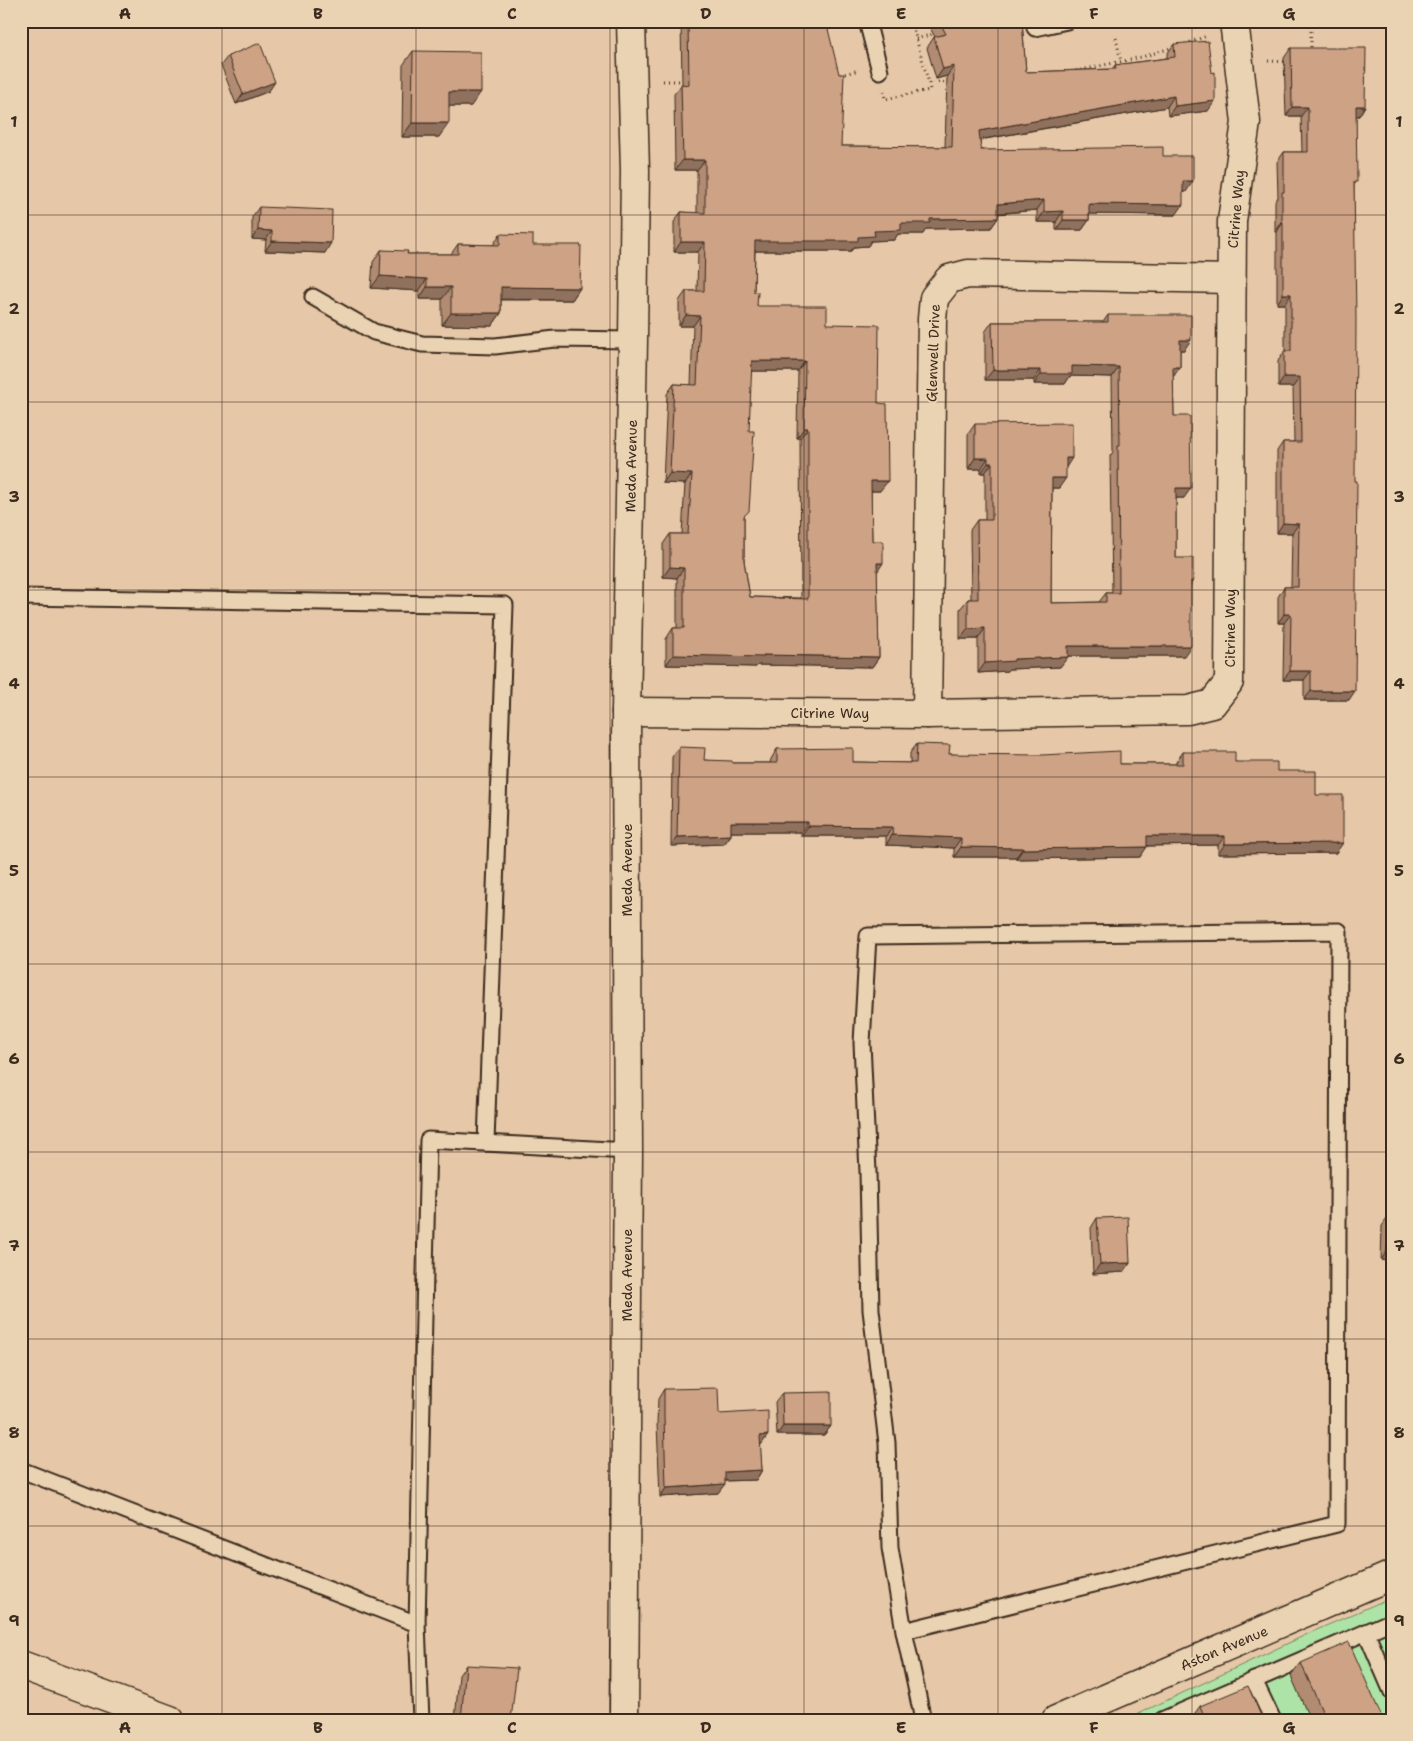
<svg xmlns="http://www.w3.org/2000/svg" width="1413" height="1741" font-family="'Shantell Sans',sans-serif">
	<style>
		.green { fill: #ade3a6; stroke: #748662 }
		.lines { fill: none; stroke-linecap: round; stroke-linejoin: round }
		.lane-casing { stroke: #3b2a1e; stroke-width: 19 }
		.street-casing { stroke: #3b2a1e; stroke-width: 31 }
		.secondary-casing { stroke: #3b2a1e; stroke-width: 31 }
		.path { stroke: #3b2a1e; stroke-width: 3; stroke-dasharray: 1 4; stroke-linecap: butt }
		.lane { stroke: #ead3b2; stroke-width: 15 }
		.street { stroke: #ead3b2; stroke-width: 28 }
		.secondary { stroke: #ead3b2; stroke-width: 28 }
		.wall { fill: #b18b72; stroke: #3b2a1e; fill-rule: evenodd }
		.shaded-wall { fill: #90715d; stroke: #3b2a1e }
		.building { fill: #cea285; stroke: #3b2a1e; fill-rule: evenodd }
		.grid { fill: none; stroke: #3b2a1e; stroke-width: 1; stroke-opacity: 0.55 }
		.labels { text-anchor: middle; stroke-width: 4; stroke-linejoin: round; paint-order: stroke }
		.street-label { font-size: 14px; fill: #3b2a1e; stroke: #ead3b2 }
		.neatline { fill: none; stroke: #3b2a1e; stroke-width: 2 }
		.grid-label { font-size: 16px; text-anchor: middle; font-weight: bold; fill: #3b2a1e }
	</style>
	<rect width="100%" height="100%" fill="#e6c8a8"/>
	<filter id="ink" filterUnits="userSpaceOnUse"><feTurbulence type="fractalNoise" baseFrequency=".02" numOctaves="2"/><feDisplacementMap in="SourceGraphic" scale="10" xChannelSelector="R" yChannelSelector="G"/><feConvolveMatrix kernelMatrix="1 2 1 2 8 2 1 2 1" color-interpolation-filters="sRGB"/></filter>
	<g filter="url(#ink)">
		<polygon class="green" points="1392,1597 1392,1720 1125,1720 1312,1632"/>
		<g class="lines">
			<defs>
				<g id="lane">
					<polyline points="867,21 880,71"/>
					<polyline points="1035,28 1067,21"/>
					<polyline points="313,297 374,332 422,344 495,346 555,339 633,340"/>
					<polyline points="21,597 505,605 486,1143"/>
					<polyline points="21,1470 417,1624"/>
					<polyline points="904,1631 1337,1524 1339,931 868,936 862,1043 868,1172 871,1310 887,1443 890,1548 904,1631 923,1720"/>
					<polyline points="1366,1632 1392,1692"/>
					<polyline points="1254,1680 1273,1720"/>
					<polyline points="421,1720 417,1624 428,1140 628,1151"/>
					<polyline points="1162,1720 1392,1621"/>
				</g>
				<g id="street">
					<polyline points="626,712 927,714 1188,710 1212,704 1229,682 1232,221 1246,122 1234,21"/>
					<polyline points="927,714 932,319 934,298 949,279 968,274 1231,279"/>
					<polyline points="21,1665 170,1720"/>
					<polyline points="624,1720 628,1151 626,712 633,340 635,171 631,21"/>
				</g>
				<polyline id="secondary" points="1056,1720 1392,1575"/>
			</defs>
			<use href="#lane" class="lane-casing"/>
			<use href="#street" class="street-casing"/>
			<use href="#secondary" class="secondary-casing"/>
			<g class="path">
				<polyline points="911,21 929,83"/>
				<polyline points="1311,21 1311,51"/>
				<polyline points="1116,38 1121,62"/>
				<polyline points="916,39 937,33"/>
				<polyline points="1185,44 1207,36"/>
				<polyline points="1268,61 1287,62"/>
				<polyline points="1076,71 1142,57 1174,47"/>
				<polyline points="840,75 859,70"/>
				<polyline points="663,81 685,81"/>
				<polyline points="884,91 885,99 930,90 929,83 950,81"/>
			</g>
			<use href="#lane" class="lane"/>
			<use href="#street" class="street"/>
			<use href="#secondary" class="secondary"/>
		</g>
		<g class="wall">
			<path d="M681,21H826L841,146L945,147L947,76L936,79L927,48L934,37H935L926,21H1022L1026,72L1112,69L1115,65L1167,58V54L1174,44L1208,111L1168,116L1167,107L980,140L981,150L1163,156L1186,192H1183L1176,215L1089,214V220L1082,230H1056V222H1037V210L998,214V218L991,228L926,229L923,234H898L894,240L871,241L868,246L854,247L851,251H755L754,292L757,306L827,324L878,403L880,491H871L872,541L877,572L879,657L872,667L758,665L756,667L666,665V639L673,628H677V578L663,577V544L670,534H682L685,484L663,483L667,394L674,384L691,385L693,326H679V301L686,291H697L698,252H674V222L681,212L697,213V170H675L674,94L682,84ZM751,371H798L797,438H800L801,598L750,597L744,561V518Z"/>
			<polygon points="1291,48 1365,106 1359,116 1356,116 1354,186 1349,700 1304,700 1304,680 1283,680 1284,623 1278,623 1278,597 1284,587 1291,587 1292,533 1277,533 1277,451 1283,442 1294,442 1293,387 1278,387 1278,361 1285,351 1285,304 1277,304 1277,232 1275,232 1275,201 1278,197 1277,162 1284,152 1302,152 1301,116 1286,116 1284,58"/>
			<polygon points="413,51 471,106 449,106 439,137 402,137 403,65"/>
			<polygon points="228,56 269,91 236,104 221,65"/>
			<polygon points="259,207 325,253 265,251 266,240 252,239 252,217"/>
			<polygon points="500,234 533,245 580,288 572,300 501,300 501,313 492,326 442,325 442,299 419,299 419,291 371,288 373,262 381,250 407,254 451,254 458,244 493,245"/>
			<polygon points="1108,315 1184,350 1180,350 1180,367 1173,377 1174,416 1184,498 1176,498 1176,558 1193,581 1191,584 1184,656 1068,656 1060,667 1009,669 1007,671 978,673 978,639 960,639 960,609 968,599 971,599 970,530 977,520 985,520 985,473 981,473 981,469 968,469 968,434 975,424 1066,467 1059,488 1052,488 1051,603 1099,602 1106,593 1112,593 1110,456 1113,452 1112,377 1070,376 1065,384 1034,384 1034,380 985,380 985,332 992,322 1103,322"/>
			<polygon points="917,744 949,754 1120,764 1176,764 1176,762 1183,752 1235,762 1277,771 1316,795 1336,853 1218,854 1218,845 1147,846 1140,857 1016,859 1016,857 954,857 954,848 886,845 886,836 801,836 801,832 731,832 731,835 724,844 671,846 672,757 679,747 704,760 732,763 770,763 771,759 777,749 853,762 910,763 910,753"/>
			<polygon points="1389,1216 1392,1261 1381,1260 1382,1226"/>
			<polygon points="1097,1218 1130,1263 1124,1272 1093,1274 1091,1228"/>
			<polygon points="664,1389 768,1435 760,1445 762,1470 756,1480 725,1481 718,1493 660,1497 657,1424 658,1399"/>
			<polygon points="782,1393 831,1426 824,1435 777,1435 775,1402"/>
			<polygon points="1301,1663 1383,1720 1310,1720 1291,1676"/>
			<polygon points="466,1665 511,1720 455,1720 459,1675"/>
			<polygon points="1200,1706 1263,1720 1190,1720"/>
		</g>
		<g class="shaded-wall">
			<polygon points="954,66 947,76 936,79 943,69"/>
			<polygon points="275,82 269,91 236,104 243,94"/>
			<polygon points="449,92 481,92 471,106 439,106"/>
			<polygon points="1174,96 1167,107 972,141 979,131"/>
			<polygon points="1215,101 1208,111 1168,116 1175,106"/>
			<polygon points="1356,106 1365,106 1359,116 1350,116"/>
			<polygon points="1292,107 1308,107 1301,116 1286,116"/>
			<polygon points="412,123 449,123 439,137 402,137"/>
			<polygon points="683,160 705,160 697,170 675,170"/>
			<polygon points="1183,181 1193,181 1186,192 1176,192"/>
			<polygon points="1044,200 1037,210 991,214 998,204"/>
			<polygon points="1089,204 1183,205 1176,215 1082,214"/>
			<polygon points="1063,211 1056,222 1037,222 1044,212"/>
			<polygon points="998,218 991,228 926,229 923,234 898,234 894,240 871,241 868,246 854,247 851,251 748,251 755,241 874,231 901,223 930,219"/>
			<polygon points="1063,220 1089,220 1082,230 1056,230"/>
			<polygon points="1282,222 1283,222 1277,232 1275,232"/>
			<polygon points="258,230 272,231 266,240 252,239"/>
			<polygon points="272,241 331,243 325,253 265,251"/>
			<polygon points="681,242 705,242 698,252 674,252"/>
			<polygon points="380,276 427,279 419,291 371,288"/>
			<polygon points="427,287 451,287 442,299 419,299"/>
			<polygon points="501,287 580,288 572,300 493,299"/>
			<polygon points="1283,294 1291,294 1285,304 1277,304"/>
			<polygon points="451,313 501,313 492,326 442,325"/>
			<polygon points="686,315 700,316 693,326 679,326"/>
			<polygon points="1180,340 1191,340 1184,350 1173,350"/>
			<polygon points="752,361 805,361 798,371 745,371"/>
			<polygon points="1072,366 1119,367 1112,377 1070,376 1065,384 1034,384 1041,374"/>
			<polygon points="1173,367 1180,367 1173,377 1166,377"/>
			<polygon points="993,370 1041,370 1034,380 985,380"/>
			<polygon points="1284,377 1300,377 1293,387 1278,387"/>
			<polygon points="804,428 808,428 800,438 797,438"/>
			<polygon points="975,458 988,458 981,469 968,469"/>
			<polygon points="1066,458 1072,458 1065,469"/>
			<polygon points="988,463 992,463 985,473 981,473"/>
			<polygon points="670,473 692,474 685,484 663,483"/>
			<polygon points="1052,478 1066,478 1059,488 1045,488"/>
			<polygon points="871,481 888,481 880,491 864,491"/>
			<polygon points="1176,488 1191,488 1184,498 1169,498"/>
			<polygon points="1283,523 1299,524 1292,533 1277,533"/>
			<polygon points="877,563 883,563 876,574"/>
			<polygon points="670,567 684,568 677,578 663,577"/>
			<polygon points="1284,614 1291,614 1284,623 1278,623"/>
			<polygon points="985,628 978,639 960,639 968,629"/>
			<polygon points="1068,646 1191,646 1184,656 1060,656"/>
			<polygon points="673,655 763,655 879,657 872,667 758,665 756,667 666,665"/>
			<polygon points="1068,657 1060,667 1009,669 1007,671 978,673 985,663 1014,659"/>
			<polygon points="1290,671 1311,671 1304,680 1283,680"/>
			<polygon points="1311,691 1355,691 1349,700 1304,700"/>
			<polygon points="731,822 808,822 801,832 725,832"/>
			<polygon points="808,826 893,827 886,836 801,836"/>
			<polygon points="731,835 724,844 671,846 677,837"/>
			<polygon points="892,835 961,838 954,848 886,845"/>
			<polygon points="1147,836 1225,836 1218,845 1140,846"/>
			<polygon points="1343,843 1336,853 1218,854 1225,844"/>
			<polygon points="961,847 1023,848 1016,857 954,857"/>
			<polygon points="1147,847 1140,857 1016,859 1023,849"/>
			<polygon points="1387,1251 1392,1251 1392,1261 1381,1260"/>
			<polygon points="1130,1263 1124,1272 1093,1274 1100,1264"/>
			<polygon points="783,1426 831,1426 824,1435 777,1435"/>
			<polygon points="768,1435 761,1445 753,1446 760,1436"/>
			<polygon points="762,1470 756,1480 718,1481 725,1472"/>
			<polygon points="725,1484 718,1493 660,1497 666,1488"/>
		</g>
		<g class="building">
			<path d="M688,21H826L839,74H844L841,146L952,147L954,66L943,69L934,37L946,34L939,21H1022L1026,72L1116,69L1115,65L1175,57L1174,44L1208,41L1212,73L1215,72V101L1175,106L1174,96L979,131L981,150L1163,147V156H1193V181H1183V205L1089,204V220H1063V211L1044,212V200L998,204V218L930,219V223H901V230L874,231L875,236L858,237V241H755L754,292H758L757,306H827V324L879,325L878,403L887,404L888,481H871L872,541H883V563H877L879,657L763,655V657L673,655V628H684V568L670,567V534H688L692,474L670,473L674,384L697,385L700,316L686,315V291H704L705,242H681V212L705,213V160H683L681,84L689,85ZM752,361H805L804,428H808V599L750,597L744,561V516L749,511L754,431H749Z"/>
			<polygon points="260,43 275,82 243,94 228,56"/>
			<polygon points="1291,48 1366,48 1365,106 1356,106 1357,182 1354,182 1356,319 1355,481 1357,481 1355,691 1311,691 1311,671 1290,671 1291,614 1284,614 1284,587 1298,587 1299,524 1283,523 1283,442 1301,442 1300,377 1284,377 1284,351 1291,351 1291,294 1283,294 1283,222 1282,222 1282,192 1284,192 1284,152 1308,152 1308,107 1292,107"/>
			<polygon points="413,51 481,52 481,92 449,92 449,123 412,123"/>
			<polygon points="259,207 332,210 331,243 272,241 272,231 258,230"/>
			<polygon points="500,234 533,235 533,245 581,245 580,288 501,287 501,313 451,313 451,287 427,287 427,279 380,276 381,250 408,251 407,254 458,254 458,244 500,245"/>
			<polygon points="1108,315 1191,315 1191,340 1180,340 1180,367 1173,367 1174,416 1190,416 1191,488 1176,488 1176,558 1193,558 1193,581 1191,581 1191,646 1068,646 1068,657 1014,659 1014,661 985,663 985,628 968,629 968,599 978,599 977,520 992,520 992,463 988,463 988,458 975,458 975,424 1072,423 1072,458 1066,458 1066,478 1052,478 1051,603 1106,602 1106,593 1119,593 1118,445 1120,445 1119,367 1072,366 1072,374 1041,374 1041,370 993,370 992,322 1108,322"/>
			<polygon points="917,744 950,745 949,754 1042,755 1120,751 1120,764 1183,764 1183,752 1235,752 1235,762 1277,762 1277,771 1316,771 1316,795 1343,795 1343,843 1225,844 1225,836 1147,836 1147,847 1023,849 1023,848 961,847 961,838 892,835 893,827 808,826 808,822 731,822 731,835 677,837 679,747 705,748 704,760 732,761 732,763 777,763 777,749 853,748 853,762 916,763"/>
			<polygon points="1389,1216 1392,1216 1392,1251 1387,1251"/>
			<polygon points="1128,1217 1130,1263 1100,1264 1097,1218"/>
			<polygon points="718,1388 719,1414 768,1411 768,1435 760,1436 762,1470 725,1472 725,1484 666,1488 664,1415 664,1389"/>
			<polygon points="831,1392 831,1426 783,1426 782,1393"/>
			<polygon points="1349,1642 1383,1720 1326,1720 1301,1663"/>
			<polygon points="466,1665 517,1668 511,1720 461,1720"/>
			<polygon points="1248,1686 1263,1720 1206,1720 1200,1706"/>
		</g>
	</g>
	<path class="grid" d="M222,21V1720M416,21V1720M610,21V1720M804,21V1720M998,21V1720M1192,21V1720M21,215H1392M21,402H1392M21,590H1392M21,777H1392M21,964H1392M21,1152H1392M21,1339H1392M21,1526H1392"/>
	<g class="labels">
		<g class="street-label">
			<text transform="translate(1236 209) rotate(-85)" y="5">Citrine Way</text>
			<text transform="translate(933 353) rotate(-88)" y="5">Glenwell Drive</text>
			<text transform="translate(631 466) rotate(-89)" y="5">Meda Avenue</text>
			<text transform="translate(1230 628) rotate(-90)" y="5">Citrine Way</text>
			<text x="830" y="718">Citrine Way</text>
			<text transform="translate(627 870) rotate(-90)" y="5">Meda Avenue</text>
			<text transform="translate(627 1275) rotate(-90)" y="5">Meda Avenue</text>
			<text transform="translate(1224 1648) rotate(-23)" y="5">Aston Avenue</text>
		</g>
	</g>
	<rect width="1413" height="1741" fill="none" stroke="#ead3b2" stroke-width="55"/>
	<rect x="28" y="28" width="1358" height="1686" class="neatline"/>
	<g class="grid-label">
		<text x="125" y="19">A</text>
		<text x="318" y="19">B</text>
		<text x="512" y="19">C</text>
		<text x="706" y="19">D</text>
		<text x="901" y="19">E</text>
		<text x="1094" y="19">F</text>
		<text x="1289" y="19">G</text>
		<text x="14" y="127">1</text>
		<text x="1399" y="127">1</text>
		<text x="14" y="314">2</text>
		<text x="1399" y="314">2</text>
		<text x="14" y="502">3</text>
		<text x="1399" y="502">3</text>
		<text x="14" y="689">4</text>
		<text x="1399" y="689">4</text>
		<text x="14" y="876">5</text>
		<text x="1399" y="876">5</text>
		<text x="14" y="1064">6</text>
		<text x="1399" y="1064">6</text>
		<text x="14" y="1251">7</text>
		<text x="1399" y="1251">7</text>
		<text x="14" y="1438">8</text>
		<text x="1399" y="1438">8</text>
		<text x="14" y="1626">9</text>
		<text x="1399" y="1626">9</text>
		<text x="125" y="1733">A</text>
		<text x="318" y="1733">B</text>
		<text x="512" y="1733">C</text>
		<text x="706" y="1733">D</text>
		<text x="901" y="1733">E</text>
		<text x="1094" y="1733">F</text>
		<text x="1289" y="1733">G</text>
	</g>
</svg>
